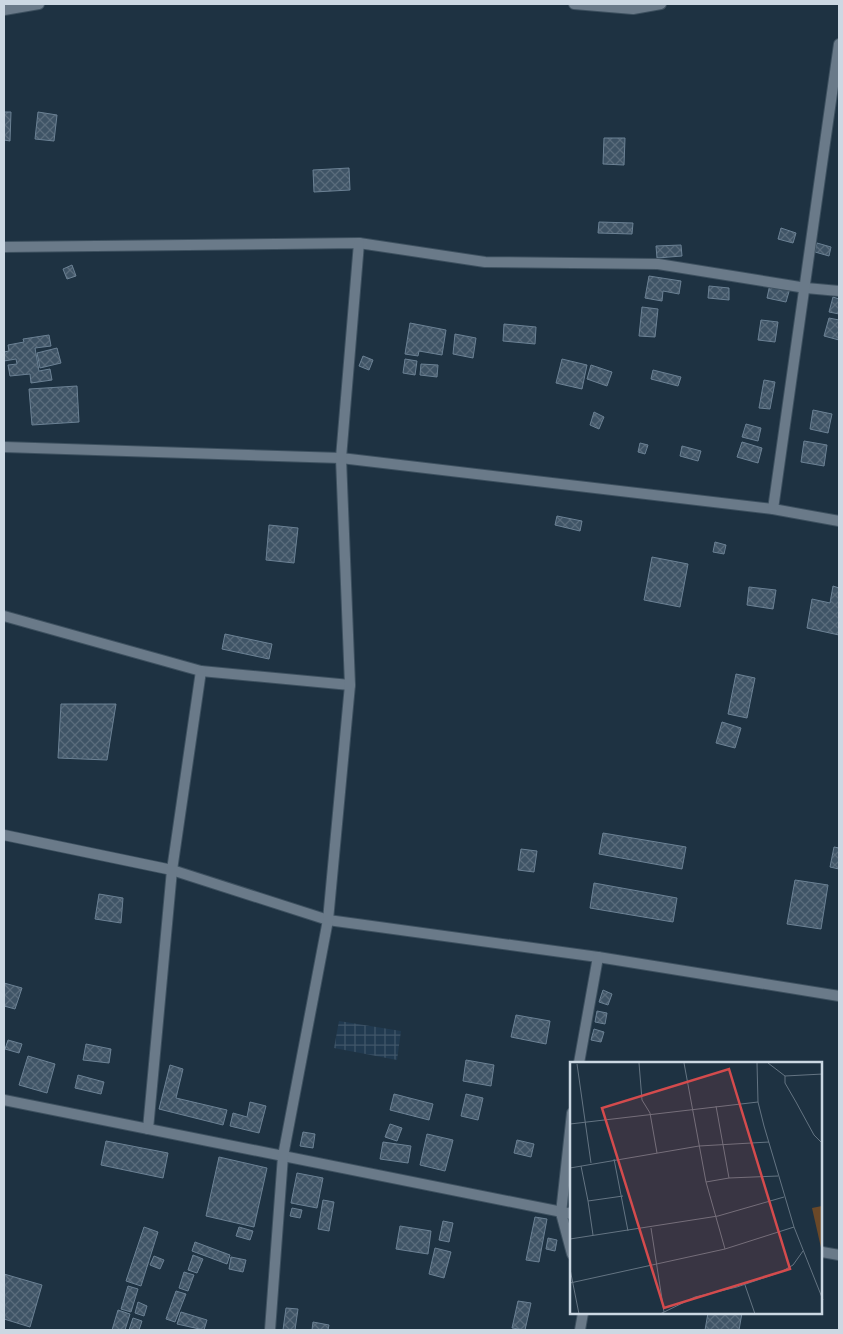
<svg xmlns="http://www.w3.org/2000/svg" width="843" height="1334" font-family="Figtree,sans-serif">
	<style>
		.industrial { fill: url(#industrial-grid) }
		.building { fill: url(#building-cross-hatch); stroke: #6b8194 }
		.lines { fill: none; stroke-linecap: round; stroke-linejoin: round }
		.minor-casing { stroke: #3d505f; stroke-width: 12 }
		.minor { stroke: #6a7a89; stroke-width: 10 }
		.inset-road { fill: none; stroke: #647482; stroke-width: 1 }
		.view { fill: #d44b4d; fill-opacity: 0.15; stroke: #d44b4d; stroke-width: 2.5 }
		.inset-edge { fill: none; stroke: #ccd8e3; stroke-width: 2.5 }
	</style>
	<defs>
		<pattern id="industrial-grid" width="8" height="8" patternUnits="userSpaceOnUse" patternTransform="scale(1.25)"><rect width="8" height="8" fill="#213a50"/><path d="M0 4h8M4 0v8" fill="none" stroke="#405669"/></pattern>
		<pattern id="building-cross-hatch" width="8" height="8" patternUnits="userSpaceOnUse" patternTransform="scale(1.25)"><rect width="8" height="8" fill="#3f5466"/><path d="M0 0l8 8M0 8l8-8" fill="none" stroke="#5a6c7c"/></pattern>
	</defs>
	<rect width="100%" height="100%" fill="#1e3242"/>
	<polygon class="industrial" points="339,1021 401,1031 397,1060 334,1048"/>
	<g class="building">
		<polygon points="4,112 11,112 10,141 4,140"/>
		<polygon points="38,112 57,115 54,141 35,139"/>
		<polygon points="604,138 625,138 624,165 603,164"/>
		<polygon points="349,168 350,190 314,192 313,170"/>
		<polygon points="599,222 633,223 632,234 598,233"/>
		<polygon points="781,228 796,233 793,243 778,239"/>
		<polygon points="817,243 831,247 829,256 815,252"/>
		<polygon points="681,245 682,256 657,258 656,246"/>
		<polygon points="72,265 76,276 67,279 63,269"/>
		<polygon points="649,276 681,281 679,294 663,291 662,301 645,298"/>
		<polygon points="770,284 790,288 786,302 767,298"/>
		<polygon points="709,286 729,288 729,300 708,298"/>
		<polygon points="833,297 839,299 839,314 829,312"/>
		<polygon points="642,307 658,309 655,337 639,336"/>
		<polygon points="829,318 839,320 839,340 824,336"/>
		<polygon points="761,320 778,322 775,342 758,340"/>
		<polygon points="410,323 446,330 442,355 419,351 418,356 405,354"/>
		<polygon points="504,324 536,327 535,344 503,341"/>
		<polygon points="455,334 476,338 473,358 453,354"/>
		<polygon points="49,335 51,346 35,348 39,371 50,369 52,380 31,383 30,374 10,376 8,365 17,364 16,359 4,361 4,352 9,351 8,345 24,342 23,339"/>
		<polygon points="57,348 61,363 40,368 37,353"/>
		<polygon points="363,356 373,360 369,370 359,366"/>
		<polygon points="405,359 417,361 415,375 403,373"/>
		<polygon points="562,359 587,365 582,389 556,383"/>
		<polygon points="421,364 438,365 437,377 420,375"/>
		<polygon points="591,365 612,372 607,386 587,379"/>
		<polygon points="653,370 681,377 678,386 651,379"/>
		<polygon points="764,380 775,382 770,409 759,408"/>
		<polygon points="77,386 79,422 32,425 29,389"/>
		<polygon points="813,410 832,414 828,433 810,429"/>
		<polygon points="594,412 604,417 599,429 590,425"/>
		<polygon points="746,424 761,428 758,441 742,437"/>
		<polygon points="804,441 827,445 824,466 801,462"/>
		<polygon points="742,442 762,448 758,463 737,457"/>
		<polygon points="640,443 648,445 645,454 638,452"/>
		<polygon points="682,446 701,451 698,461 680,456"/>
		<polygon points="557,516 582,521 580,531 555,525"/>
		<polygon points="269,525 298,528 294,563 266,560"/>
		<polygon points="715,542 726,545 724,554 713,552"/>
		<polygon points="652,557 688,564 680,607 644,600"/>
		<polygon points="833,586 839,588 839,635 807,628 812,599 830,603"/>
		<polygon points="749,587 776,590 773,609 747,605"/>
		<polygon points="225,634 272,644 269,659 222,649"/>
		<polygon points="736,674 755,678 747,718 728,714"/>
		<polygon points="61,704 116,704 107,760 58,758"/>
		<polygon points="722,722 741,728 735,748 716,743"/>
		<polygon points="603,833 686,847 682,869 599,854"/>
		<polygon points="834,847 839,848 839,869 830,867"/>
		<polygon points="521,849 537,851 534,872 518,870"/>
		<polygon points="795,880 828,885 821,929 787,924"/>
		<polygon points="594,883 677,898 673,922 590,908"/>
		<polygon points="99,894 123,898 121,923 95,919"/>
		<polygon points="4,983 22,988 15,1009 4,1006"/>
		<polygon points="603,990 612,994 608,1005 599,1002"/>
		<polygon points="597,1011 607,1013 605,1024 595,1022"/>
		<polygon points="516,1015 550,1021 546,1044 511,1037"/>
		<polygon points="594,1029 604,1032 601,1042 591,1040"/>
		<polygon points="8,1040 22,1044 19,1053 5,1049"/>
		<polygon points="86,1044 111,1049 109,1063 83,1060"/>
		<polygon points="28,1056 55,1064 47,1093 19,1085"/>
		<polygon points="466,1060 494,1065 491,1086 463,1081"/>
		<polygon points="170,1065 183,1069 176,1098 227,1110 223,1125 159,1109"/>
		<polygon points="78,1075 104,1082 101,1094 75,1088"/>
		<polygon points="394,1094 433,1104 429,1120 390,1110"/>
		<polygon points="466,1094 483,1098 478,1120 461,1116"/>
		<polygon points="250,1102 266,1106 259,1133 230,1126 233,1113 247,1117"/>
		<polygon points="390,1124 402,1128 397,1141 385,1137"/>
		<polygon points="303,1132 315,1134 313,1148 300,1146"/>
		<polygon points="427,1134 453,1140 445,1171 420,1165"/>
		<polygon points="517,1140 534,1144 531,1157 514,1153"/>
		<polygon points="106,1141 168,1153 163,1178 101,1165"/>
		<polygon points="383,1142 411,1146 408,1163 380,1159"/>
		<polygon points="219,1157 267,1168 254,1227 206,1216"/>
		<polygon points="297,1173 323,1178 317,1208 291,1203"/>
		<polygon points="323,1200 334,1202 329,1231 318,1229"/>
		<polygon points="292,1208 302,1210 300,1218 290,1216"/>
		<polygon points="535,1217 547,1219 539,1262 526,1260"/>
		<polygon points="443,1221 453,1223 449,1242 439,1240"/>
		<polygon points="400,1226 431,1231 428,1254 396,1249"/>
		<polygon points="144,1227 158,1232 141,1286 126,1281"/>
		<polygon points="239,1227 253,1231 250,1240 236,1236"/>
		<polygon points="548,1238 557,1240 555,1251 546,1249"/>
		<polygon points="195,1242 230,1255 227,1264 192,1251"/>
		<polygon points="435,1248 451,1252 444,1278 429,1274"/>
		<polygon points="193,1255 203,1259 197,1273 188,1270"/>
		<polygon points="154,1256 164,1260 160,1269 150,1265"/>
		<polygon points="231,1257 246,1260 243,1272 229,1269"/>
		<polygon points="184,1272 194,1275 188,1291 179,1288"/>
		<polygon points="4,1274 42,1285 30,1327 4,1319"/>
		<polygon points="128,1286 138,1289 131,1312 121,1309"/>
		<polygon points="176,1291 186,1294 175,1322 166,1319"/>
		<polygon points="518,1301 531,1303 525,1330 512,1328"/>
		<polygon points="138,1302 147,1306 144,1316 135,1313"/>
		<polygon points="286,1308 298,1309 295,1330 283,1330"/>
		<polygon points="118,1310 130,1314 125,1330 112,1330"/>
		<polygon points="181,1312 207,1320 204,1330 177,1324"/>
		<polygon points="708,1313 742,1313 739,1330 705,1330"/>
		<polygon points="133,1318 142,1321 139,1330 129,1330"/>
		<polygon points="313,1322 329,1325 328,1330 312,1330"/>
	</g>
	<g class="lines">
		<defs>
			<g id="minor">
				<polyline points="574,4 633,9 661,4"/>
				<polyline points="4,10 39,4"/>
				<polyline points="4,247 359,243 485,262 658,264 806,288 839,291"/>
				<polyline points="4,447 341,458 773,509 839,521"/>
				<polyline points="773,509 839,44"/>
				<polyline points="4,616 201,671 350,685"/>
				<polyline points="4,835 172,870 328,920 598,957 839,996"/>
				<polyline points="579,1063 598,957"/>
				<polyline points="4,1100 572,1214"/>
				<polyline points="572,1113 561,1213 572,1254"/>
				<polyline points="148,1129 172,870 201,671"/>
				<polyline points="822,1252 839,1255"/>
				<polyline points="270,1330 283,1156 328,920 350,685 341,458 359,243"/>
				<polyline points="580,1330 583,1313"/>
			</g>
		</defs>
		<use href="#minor" class="minor-casing"/>
		<use href="#minor" class="minor"/>
	</g>
	<g transform="translate(570 1062)">
		<rect width="252" height="252" fill="#1e3242"/>
		<path d="M252,144H253L252,190L242,146Z" fill="#6a4828"/>
		<path class="inset-road" d="M69,1L72,38L80,51L87,91M114,1L136,120L155,187M187,1L188,40L194,64L224,165L253,238M198,1L215,14V21L226,40L244,73L253,82M7,2L21,101M215,14L253,12M146,44L159,116M0,62L188,40M44,97L58,169M11,104L18,139L53,134M0,106L129,84L199,80M136,120L159,116L208,114M18,139L23,173M81,166L94,250M0,177L148,154L214,135M0,207L9,252M0,221L155,187L224,165M175,223L185,252M90,252L125,235L167,225L211,210L223,203L233,189"/>
		<path class="view" d="M159,7L220,207L94,246L32,46Z"/>
		<rect width="252" height="252" class="inset-edge"/>
	</g>
	<rect width="843" height="1334" fill="none" stroke="#ccd8e3" stroke-width="10"/>
</svg>
